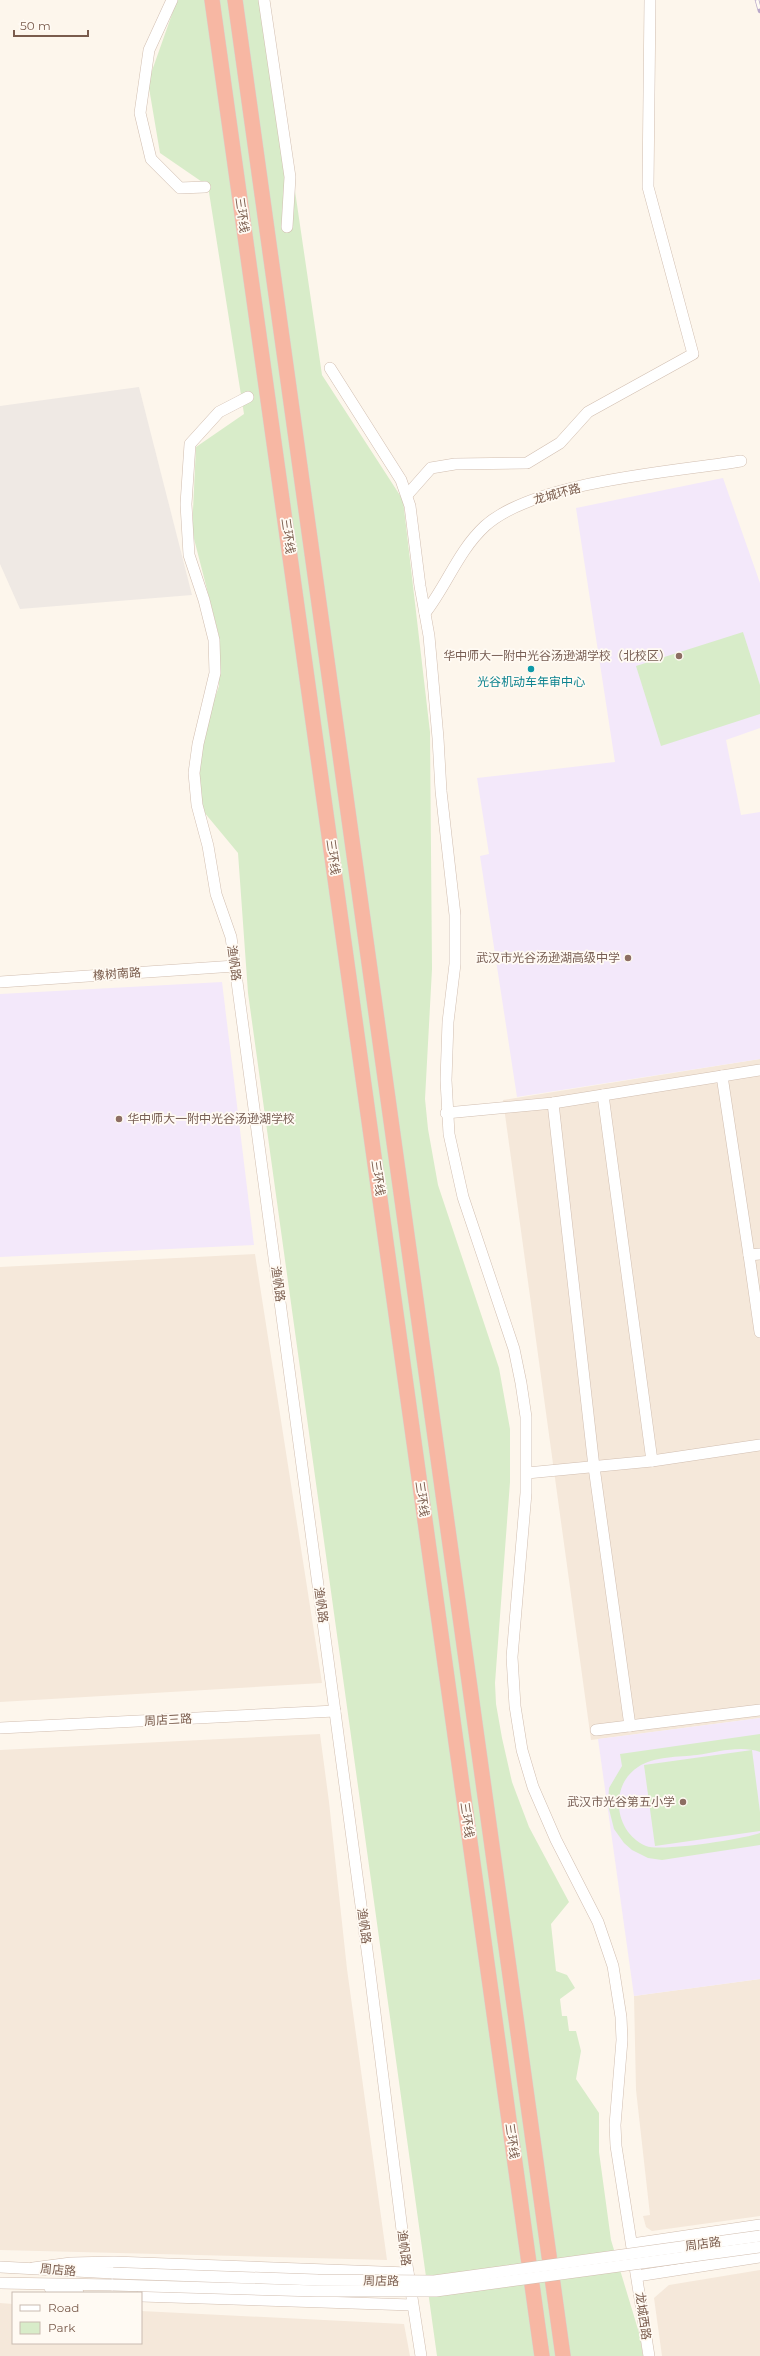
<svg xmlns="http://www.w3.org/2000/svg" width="760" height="2356" font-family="Montserrat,'Noto Sans SC',sans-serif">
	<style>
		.residential { fill: #f5e8da }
		.industrial { fill: #efe9e4 }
		.education { fill: #f3e8fa }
		.green { fill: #d8ecc9 }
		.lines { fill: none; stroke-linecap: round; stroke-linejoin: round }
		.minor-casing { stroke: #d1beb0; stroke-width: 12 }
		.highway-casing { stroke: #dad1cd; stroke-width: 16 }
		.minor { stroke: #fff; stroke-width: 11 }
		.highway { stroke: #f7b7a3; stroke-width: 15 }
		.rail-casing { stroke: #b9a8c9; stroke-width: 4.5 }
		.rail { stroke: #fffaf3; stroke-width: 3; stroke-dasharray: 9; stroke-linecap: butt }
		.minor-bridge-casing { stroke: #d1beb0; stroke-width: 12; stroke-linecap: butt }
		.minor-bridge { stroke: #fff; stroke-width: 11 }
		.education-dot { fill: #8d6e63; stroke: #fffaf3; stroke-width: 1.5 }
		.culture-dot { fill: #0f9aa8; stroke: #fffaf3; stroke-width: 1.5 }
		.labels { text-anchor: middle; stroke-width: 3.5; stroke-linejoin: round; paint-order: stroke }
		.street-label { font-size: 12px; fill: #7a5c4d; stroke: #fffaf3 }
		.education-label { font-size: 12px; fill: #785e54; stroke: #fffaf3; text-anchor: end }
		.culture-label { font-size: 12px; fill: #0d838f; stroke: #fffaf3 }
	</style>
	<rect width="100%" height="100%" fill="#fdf6ec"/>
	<g class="residential">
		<polygon points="760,1059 760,1718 591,1740 503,1100"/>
		<polygon points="255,1254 322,1683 0,1702 0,1267"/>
		<polygon points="320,1734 329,1802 347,1969 387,2260 0,2250 0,1750"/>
		<polygon points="760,1979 760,2216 652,2231 646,2227 643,2216 650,2215 636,2090 634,1996"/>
		<polygon points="760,2270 760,2356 662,2356 654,2298 669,2285"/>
		<polygon points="0,2303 13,2304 13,2343 141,2343 141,2311 404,2324 410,2356 0,2356"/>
	</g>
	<polygon class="industrial" points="139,387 192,595 20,609 0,564 0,406"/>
	<g class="education">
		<polygon points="723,478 760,583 760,728 726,740 741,815 760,812 760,1059 517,1097 480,856 489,854 477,778 615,762 576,508"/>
		<polygon points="222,982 254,1245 0,1257 0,994"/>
		<polygon points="760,1718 760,1979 634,1996 598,1739"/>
	</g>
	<g class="green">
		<polygon points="177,0 267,0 322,375 403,500 430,732 432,969 425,1099 428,1129 438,1185 499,1368 510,1429 510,1482 495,1683 496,1704 502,1738 512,1782 529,1827 569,1902 551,1924 556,1971 567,1975 575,1988 560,1999 562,2016 567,2016 569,2031 576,2031 581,2051 576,2079 599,2113 599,2152 611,2240 640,2336 643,2356 437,2356 248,993 238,853 199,806 200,741 219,686 219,636 192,531 196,447 244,414 208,186 160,153 148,82"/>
		<polygon points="743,632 760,685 760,714 661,746 636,666"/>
		<path d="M760,1734V1752C741,1745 717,1752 697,1755C679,1757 654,1756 638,1767C609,1786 614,1832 646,1846C661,1852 744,1839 760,1833V1845L662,1860L648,1858L632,1850L624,1843L614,1829L608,1805L609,1788L622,1766L620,1754Z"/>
		<polygon points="752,1750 760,1812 760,1831 655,1846 644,1765"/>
	</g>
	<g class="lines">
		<defs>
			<g id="minor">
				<polyline points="172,0 149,50 140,113 151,159 180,188 205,187"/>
				<polyline points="264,0 290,177 287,227"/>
				<polyline points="330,368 401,480 410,506 420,586 429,636 438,738 441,791 455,915 455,964 448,1022 446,1080 449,1134 463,1197 514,1349 521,1383 526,1417 526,1493 512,1657 515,1706 522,1750 533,1787 556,1840 598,1922 613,1966 621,2017 622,2040 615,2125 616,2146 649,2356"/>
				<polyline points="248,397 219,412 190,444 186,504 189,555 204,600 214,640 215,673 198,744 194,773 197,805 208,846 216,894 231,937 369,1965 404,2246 421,2356"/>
				<polyline points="408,494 431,468 455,464 527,463 560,443 588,412 693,354 648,187 650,0"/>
				<path d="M425,613C447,585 458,551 485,526C535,481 673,472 741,461"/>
				<polyline points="0,982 235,966"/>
				<polyline points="722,1076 749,1255"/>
				<polyline points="603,1095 652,1461"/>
				<polyline points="553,1103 594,1467 630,1726"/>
				<polyline points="446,1113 553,1103 760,1070"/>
				<polyline points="760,1254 749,1255 760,1332"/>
				<polyline points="527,1473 652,1461 760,1445"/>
				<polyline points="0,1728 335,1711"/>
				<polyline points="596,1730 760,1710"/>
				<polyline points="632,2244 760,2225"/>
				<polyline points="0,2267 113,2273"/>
				<polyline points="33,2268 71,2263 114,2262 408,2273"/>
				<polyline points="637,2276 760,2257"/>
				<polyline points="0,2283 113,2285"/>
				<polyline points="50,2288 78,2293"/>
				<polyline points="141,2296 412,2305"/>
			</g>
			<g id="highway">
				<polyline points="212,0 542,2356"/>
				<polyline points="235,0 563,2356"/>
			</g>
		</defs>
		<use href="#minor" class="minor-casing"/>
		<use href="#highway" class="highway-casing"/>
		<use href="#minor" class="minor"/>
		<use href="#highway" class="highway"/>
		<defs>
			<polyline id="rail" points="757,0 760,11"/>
		</defs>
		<use href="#rail" class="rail-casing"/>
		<use href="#rail" class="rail"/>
		<defs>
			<g id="minor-bridge">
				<polyline points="113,2273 318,2280 434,2281 760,2236"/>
				<polyline points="113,2285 316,2291 436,2291 760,2247"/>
			</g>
		</defs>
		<use href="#minor-bridge" class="minor-bridge-casing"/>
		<use href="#minor-bridge" class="minor-bridge"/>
	</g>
	<g class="education-dot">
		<circle cx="679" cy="656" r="4"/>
		<circle cx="628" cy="958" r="4"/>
		<circle cx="119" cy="1119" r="4"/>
		<circle cx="683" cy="1802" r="4"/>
	</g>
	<circle class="culture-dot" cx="531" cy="669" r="4"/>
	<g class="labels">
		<g class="street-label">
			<text transform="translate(242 215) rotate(82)" y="4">三环线</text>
			<text transform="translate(557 494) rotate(-15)" y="4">龙城环路</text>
			<text transform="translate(288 536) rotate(82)" y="4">三环线</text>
			<text transform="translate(333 857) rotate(82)" y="4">三环线</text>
			<text transform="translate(234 963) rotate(82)" y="4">渔帆路</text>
			<text transform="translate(117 974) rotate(-4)" y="4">橡树南路</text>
			<text transform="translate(378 1178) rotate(82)" y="4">三环线</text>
			<text transform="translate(278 1284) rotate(82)" y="4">渔帆路</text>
			<text transform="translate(422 1499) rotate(82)" y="4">三环线</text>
			<text transform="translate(321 1605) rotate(82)" y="4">渔帆路</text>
			<text transform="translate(168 1720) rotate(-3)" y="4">周店三路</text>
			<text transform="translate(467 1820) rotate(82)" y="4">三环线</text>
			<text transform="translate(364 1926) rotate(82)" y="4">渔帆路</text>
			<text transform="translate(512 2141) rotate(82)" y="4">三环线</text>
			<text transform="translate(703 2244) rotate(-8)" y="4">周店路</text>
			<text transform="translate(404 2248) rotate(83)" y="4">渔帆路</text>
			<text transform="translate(58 2270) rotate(5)" y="4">周店路</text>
			<text transform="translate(381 2281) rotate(1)" y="4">周店路</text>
			<text transform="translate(643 2316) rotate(82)" y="4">龙城西路</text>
		</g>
		<g class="education-label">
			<text x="671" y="660">华中师大一附中光谷汤逊湖学校（北校区）</text>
			<text x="620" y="962">武汉市光谷汤逊湖高级中学</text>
			<text x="127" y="1123" text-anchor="start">华中师大一附中光谷汤逊湖学校</text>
			<text x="675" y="1806">武汉市光谷第五小学</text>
		</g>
		<g class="culture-label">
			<text x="531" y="686">光谷机动车年审中心</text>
		</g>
	</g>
	<rect x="12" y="2292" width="130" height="52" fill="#fffaf3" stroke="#cabbb1"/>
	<rect x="20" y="2305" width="20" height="6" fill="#ffffff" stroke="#cabbb1"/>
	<text x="48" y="2312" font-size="12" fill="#7a5c4d">Road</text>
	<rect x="20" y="2322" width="20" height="12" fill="#d8ecc9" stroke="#cabbb1"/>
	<text x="48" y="2332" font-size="12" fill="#7a5c4d">Park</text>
	<path d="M14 30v6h74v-6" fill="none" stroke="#7a5c4d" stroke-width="2"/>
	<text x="20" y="30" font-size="12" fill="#7a5c4d" stroke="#fffaf3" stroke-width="3" paint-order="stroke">50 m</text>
</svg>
